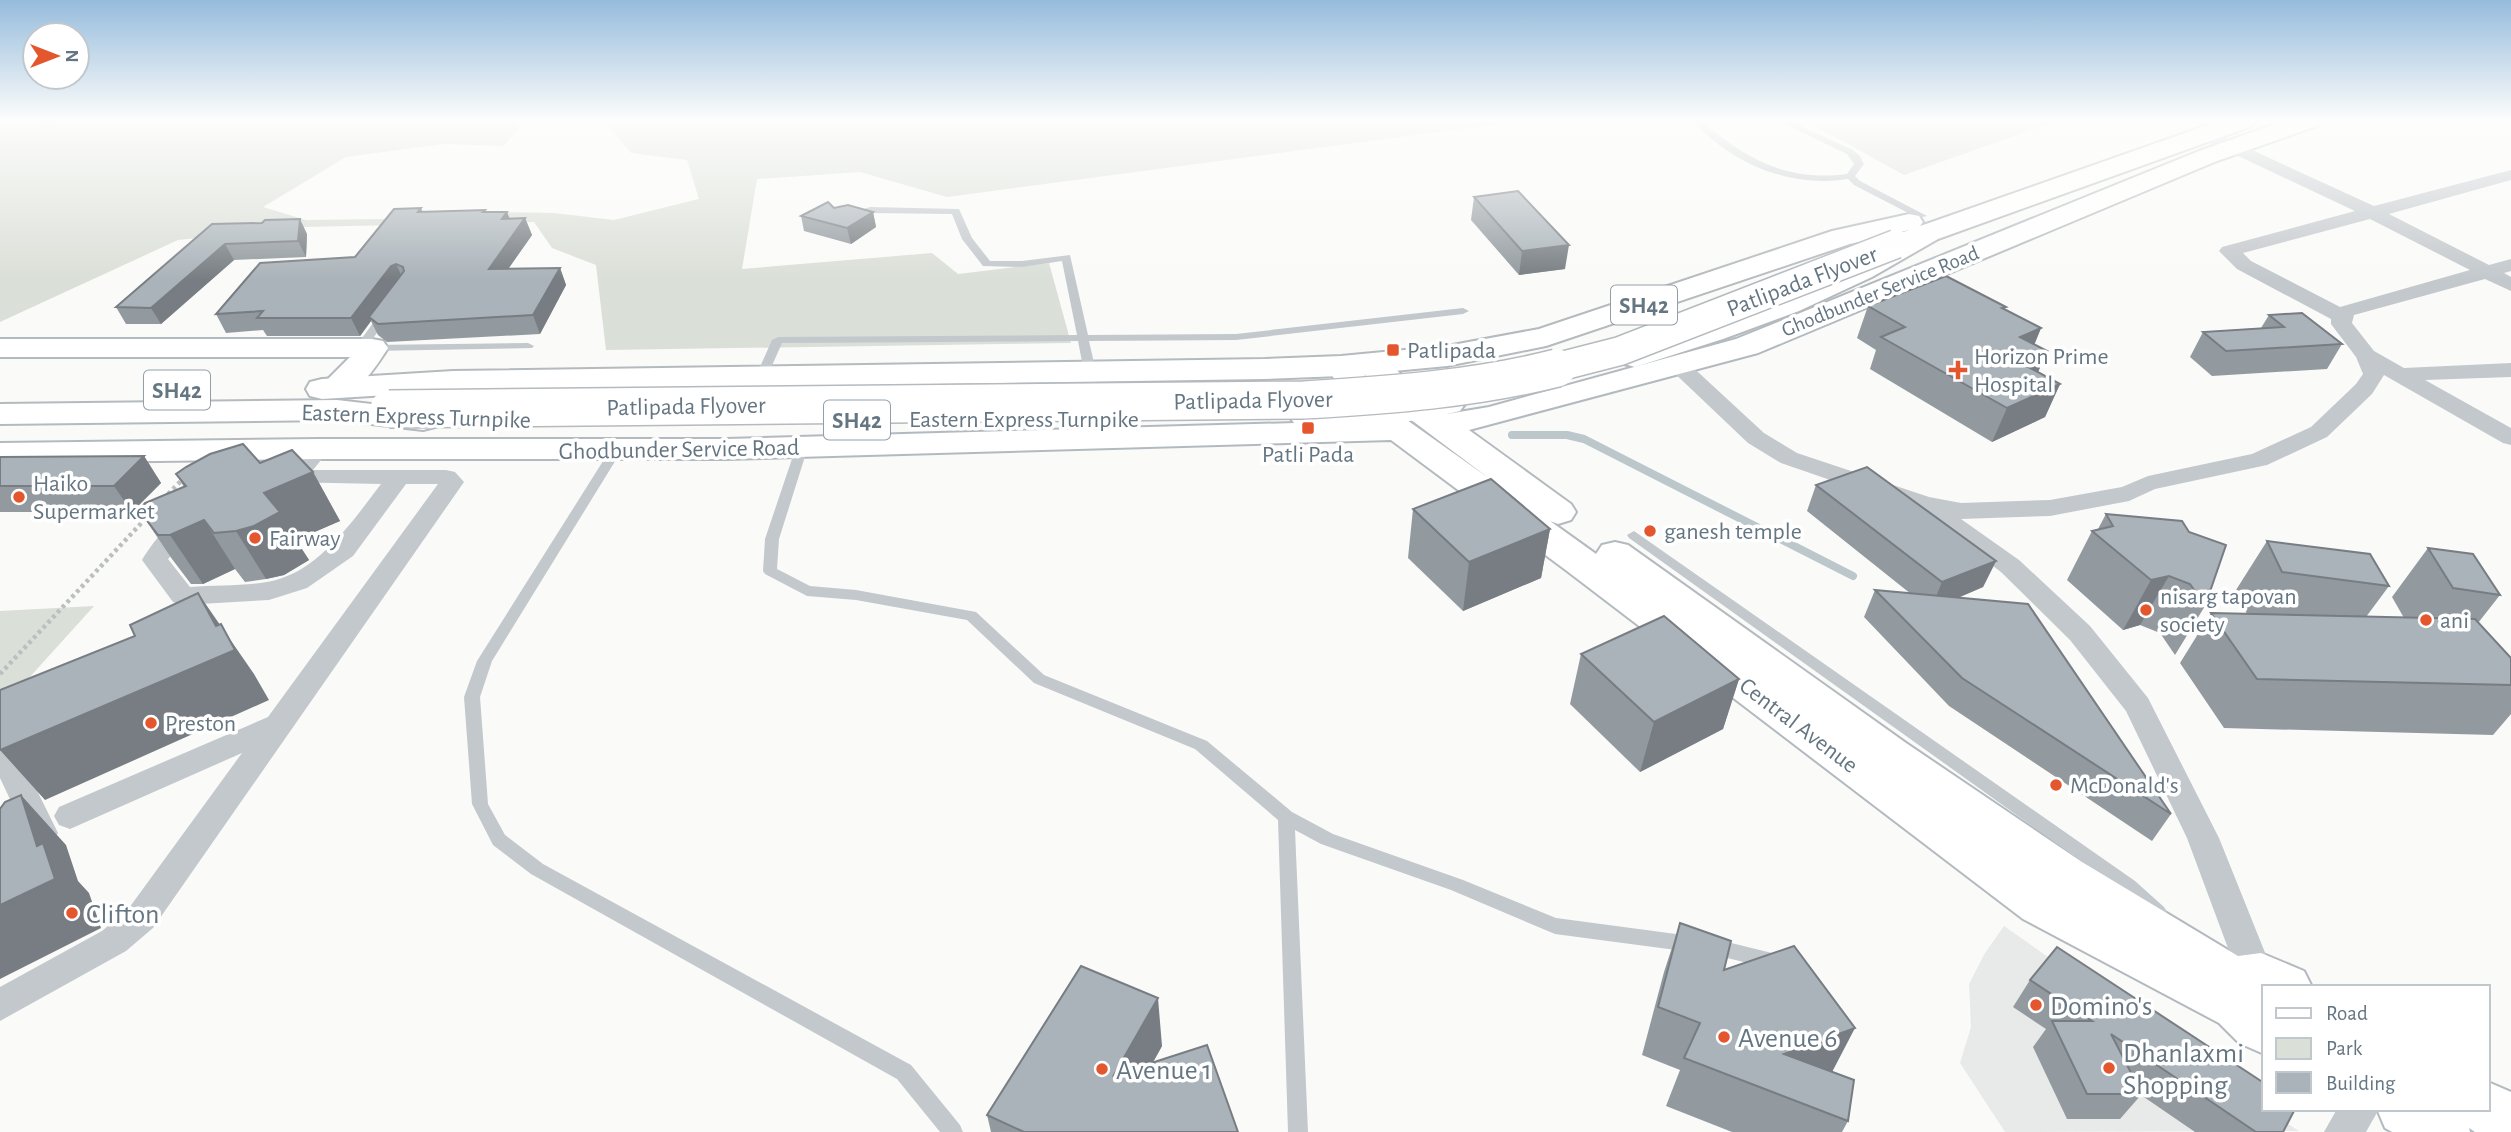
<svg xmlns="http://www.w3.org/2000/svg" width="2511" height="1132" font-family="'Alegreya Sans',sans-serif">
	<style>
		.built { fill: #e8e9e9 }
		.green { fill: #dadfd7 }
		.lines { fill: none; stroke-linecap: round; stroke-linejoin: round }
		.stream { stroke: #bbc7cb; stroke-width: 8 }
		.secondary-casing { stroke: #b3babf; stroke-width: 4 }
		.primary-casing { stroke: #b5babe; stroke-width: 4 }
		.path { stroke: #bbbfc2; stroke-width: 4.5; stroke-dasharray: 3.5 3.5; stroke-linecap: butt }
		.lane { fill: #c3c8cc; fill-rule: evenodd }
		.street { fill: #c3c8cc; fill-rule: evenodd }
		.secondary { fill: #fff; fill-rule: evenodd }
		.primary { fill: #fff; fill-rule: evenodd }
		.primary-bridge-far1-casing { stroke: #b5babe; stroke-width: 31; stroke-linecap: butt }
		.primary-bridge-casing { stroke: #b5babe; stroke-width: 40; stroke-linecap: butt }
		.primary-bridge-far1 { stroke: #fff; stroke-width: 28 }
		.primary-bridge { stroke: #fff; stroke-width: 37 }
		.wall { fill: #929a9f }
		.shaded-wall { fill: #777d82 }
		.building { fill: #aab3b9; stroke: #777d82; stroke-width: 2 }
		.poi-dot { fill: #e4572e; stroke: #fff; stroke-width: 2.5 }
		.labels { text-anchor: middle; stroke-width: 7; stroke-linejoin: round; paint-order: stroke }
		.far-street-label { font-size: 21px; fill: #657683; stroke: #fff }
		.shield { fill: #fff; stroke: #939fa8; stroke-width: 2 }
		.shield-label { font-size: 23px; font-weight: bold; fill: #657683 }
		.street-label { font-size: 24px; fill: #657683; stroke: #fff }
		.poi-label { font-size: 24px; fill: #657683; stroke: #fff; text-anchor: start }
		.near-poi-label { font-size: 28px; fill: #657683; stroke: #fff; text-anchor: start }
	</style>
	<rect width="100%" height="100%" fill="#fafaf8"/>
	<polygon class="built" points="2004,926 2264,1109 2299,1131 2005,1132 1960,1063 1971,1027 1969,984 1985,953"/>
	<g class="green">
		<polygon points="0,121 514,121 517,130 504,146 443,144 346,157 263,207 306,220 385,219 484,212 554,213 614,220 699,199 687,160 631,153 604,121 1520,121 947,197 860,172 757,179 742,269 932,253 958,274 1049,263 1071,343 606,350 596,265 552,248 534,222 303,227 178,240 0,322"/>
		<polygon points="1806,121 2057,121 1904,175"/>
		<polygon points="94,606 0,710 0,611"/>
	</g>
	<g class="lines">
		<polyline class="stream" points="1512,435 1567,435 1584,439 1853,576"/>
		<defs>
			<g id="secondary">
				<path d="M2284,121H2320L2317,126L2217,161L1758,353L1469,430L1571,504L1576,512L1571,520L1558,524L1550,521L1596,554L1602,545L1615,542L1628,545L1906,743L2082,862L2238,956L2261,953L2304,971L2312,987H2264V1054L2239,1043L2219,1023L2023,919L1567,571L1391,440L726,459H318L0,463V443L318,439H726L1365,421L1325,366L1330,359C1340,357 1349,355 1356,364L1361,357L1372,354L1383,357L1430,402L1447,414L1489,407L1736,339L2199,151ZM1363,373L1406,416L1490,479L1390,408Z"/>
				<path d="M0,339H372L383,341L388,348C373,371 353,404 322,396L318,389L350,357H0Z"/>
				<polygon points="2488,1082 2511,1092 2511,1132 2475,1132 2469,1128 2470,1132 2392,1132 2385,1128 2377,1109 2456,1109 2462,1112 2460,1109 2488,1109"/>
			</g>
			<g id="primary">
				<path d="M2219,121H2255L2252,126L1938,239L1872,277L1799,311L1723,339L1635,367L1624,364L1619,357L1624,350C1717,322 1811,291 1895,241L1898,234L1909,230L1850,244L1546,346L1447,366L1341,376L1265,379L453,391L322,399L310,396L306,389L310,382L322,379L453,371L1265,359L1341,356L1447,346L1539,329L1832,231L1909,214L1919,216L1923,222L1920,226L1929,223Z"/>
				<path d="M1448,394L1460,397L1465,404L1460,411C1415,422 1338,434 1294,423L1289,416L1294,409L1306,406L1378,405Z"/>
				<polygon points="337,400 423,410 435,413 440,420 435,427 423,430 337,420 0,424 0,404"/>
			</g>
		</defs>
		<use href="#secondary" class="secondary-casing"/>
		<use href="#primary" class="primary-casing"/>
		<g class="path">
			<polyline points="168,494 184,478"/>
			<polyline points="0,674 148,516"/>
		</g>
		<g class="lane">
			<path d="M1692,121H1701C1747,159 1786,182 1847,174L1854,164L1847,154L1778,121H1790L1853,150L1860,156L1864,164L1855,176L1860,181L1927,216L1918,218L1854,185L1848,179C1789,188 1733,164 1692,121Z"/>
			<polygon points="870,207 959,209 972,238 990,261 1022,261 1070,255 1088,335 1236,334 1463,308 1469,311 1463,314 1236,340 1089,341 1096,372 1090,376 1084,372 1078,341 782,343 766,379 758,379 756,376 772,340 778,337 1077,335 1062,261 1022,267 983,266 962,239 952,214 870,213 850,218 845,215"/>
			<polygon points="385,311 391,314 365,349 357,349 357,345 381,312"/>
			<polygon points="528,343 534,346 532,348 372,351 366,348 372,345"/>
			<polygon points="802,443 808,447 779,539 777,569 810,586 856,590 976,612 1044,675 1207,741 1292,812 1333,834 1463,880 1556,918 1691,936 1698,938 1700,944 1698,950 1691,952 1555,934 1451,890 1321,844 1295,830 1308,1132 1288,1132 1278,820 1195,749 1034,683 967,620 856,600 807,596 765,574 763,571 765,539 796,447"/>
			<polygon points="616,446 622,450 492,661 480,697 488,804 505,835 543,864 911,1065 960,1125 963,1132 940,1132 897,1079 531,874 493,845 472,804 464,697 477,661 610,450"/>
			<path d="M1634,531L2135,881L2164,907L2167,912L2164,917C2149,923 2134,901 2123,891L1629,538L1627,535Z"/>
			<polygon points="1711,938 1776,954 1783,956 1785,962 1783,968 1776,970 1711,954 1704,952 1702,946 1704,940"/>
		</g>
		<g class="street">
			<path d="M2206,129L2374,206L2511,170V180L2389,214L2489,265L2511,259V271L2504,273L2511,277V291L2485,279L2354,315L2352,323L2374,351L2404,368L2511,363V377L2425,380L2511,428V445L2503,443L2384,375L2372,394L2327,437L2267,465L2155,489L2129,501L2050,516L1961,519L2019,560L2090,626L2148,698L2219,838L2274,975L2268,986L2256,990L2244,986L2238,975L2187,838L2126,711L2070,640L2001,572L1920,511L1781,463L1748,443L1667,366L1670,361H1686L1764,433L1797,453L1929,497L1961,503L2050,500L2122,487L2148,476L2252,454L2311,427L2356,384L2363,374L2356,357L2331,324V319L2237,269L2219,251L2222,247L2355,211L2200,138L2198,134L2200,130ZM2370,219L2470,270L2340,307L2251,261L2243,253Z"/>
			<path d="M318,442L326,444L330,449L313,470H446L455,472L464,482L153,928L126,951L0,1021V987L102,931L129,908L242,753L70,829L59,825L54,816L59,807L268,717L438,484H406L353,556L307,588L269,600L183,605L173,602L142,560C153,542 174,512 198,518L202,524L168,559L190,587C215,585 242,586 267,582C317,574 352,522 381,484L284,482L281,477C289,464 303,446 318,442Z"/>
			<polygon points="19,718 30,721 34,729 17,750 58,833 45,857 0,878 0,850 23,839 26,833 0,778 0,730 8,721"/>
			<polygon points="2337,1109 2379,1109 2366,1132 2324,1132"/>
		</g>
		<use href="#secondary" class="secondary"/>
		<use href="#primary" class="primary"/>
		<defs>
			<polyline id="primary-bridge-far1" points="1550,369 1620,351 1896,244"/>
			<path id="primary-bridge" d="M389,409L1304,400C1389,395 1474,389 1557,368"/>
		</defs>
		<use href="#primary-bridge-far1" class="primary-bridge-far1-casing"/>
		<use href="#primary-bridge" class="primary-bridge-casing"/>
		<use href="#primary-bridge-far1" class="primary-bridge-far1"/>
		<use href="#primary-bridge" class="primary-bridge"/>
	</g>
	<g class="wall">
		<polygon points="0,121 55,121 53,123"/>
		<polygon points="1474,197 1565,269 1519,275 1471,220"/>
		<polygon points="421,208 423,212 486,212 510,218 525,218 532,235 509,268 560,268 566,285 540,334 387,342 378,335 371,321 360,336 267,336 263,330 226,333 216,314 355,257"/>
		<polygon points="834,208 873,212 876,227 851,244 804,231 801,216"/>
		<polygon points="212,224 307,234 306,257 234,260 161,324 126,324 116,307"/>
		<polygon points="1868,306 2005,310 2041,328 2034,345 2047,351 2038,372 2060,384 2045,417 1992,442 1870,369 1876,350 1857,338"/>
		<polygon points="2269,315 2342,344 2327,369 2212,376 2190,357 2203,332 2261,328"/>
		<polygon points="144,456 161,483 132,512 0,512 0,457"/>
		<polygon points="260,463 313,472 340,521 296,540 309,560 284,575 266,579 245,582 235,569 203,584 191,584 172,559 139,510 184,487 176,474"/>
		<polygon points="1816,485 1996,561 1983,587 1958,598 2171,814 2152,841 1949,706 1864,617 1875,590 1911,594 1807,511"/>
		<polygon points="1413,509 1550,529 1541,578 1463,611 1408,558"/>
		<polygon points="2106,514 2182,521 2205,606 2175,655 2160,633 2140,625 2123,630 2067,580 2092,531 2098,529"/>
		<polygon points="2267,541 2389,586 2366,617 2404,618 2392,597 2428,548 2500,595 2478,623 2511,658 2511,714 2493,735 2224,728 2180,663 2211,613 2247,614 2236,590"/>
		<polygon points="1581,654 1739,679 1723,729 1640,772 1570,704"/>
		<polygon points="1680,923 1724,970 1832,1072 1848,1121 1842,1132 1732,1132 1666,1106 1680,1070 1642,1055 1664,972"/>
		<polygon points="2030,980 2283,1132 2195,1132 2141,1095 2120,1119 2067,1119 2033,1047 2046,1029 2013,1007"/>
		<polygon points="1162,1046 1153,1062 1238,1132 991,1132 987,1115"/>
	</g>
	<g class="shaded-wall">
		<polygon points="507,212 514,229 502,219"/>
		<polygon points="873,212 876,227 851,244 847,228"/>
		<polygon points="525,218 532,235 496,286 489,269"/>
		<polygon points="300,219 307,234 306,257 298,241"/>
		<polygon points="225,244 234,260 161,324 151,308"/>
		<polygon points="1569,245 1565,269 1519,275 1522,251"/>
		<polygon points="396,264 404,281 369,317 371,321 360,336 351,318 391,266"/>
		<polygon points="560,268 566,285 540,334 533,315"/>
		<polygon points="2041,328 2028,360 2047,351 2033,384 2007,395 2020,337"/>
		<polygon points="2060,384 2045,417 1992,442 2007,408"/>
		<polygon points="144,456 161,483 132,512 114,486"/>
		<polygon points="313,472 340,521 296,540 309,560 284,575 266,579 236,531 264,493"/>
		<polygon points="204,520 235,569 203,584 170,535"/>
		<polygon points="1550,529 1541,578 1463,611 1469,562"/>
		<polygon points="1996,561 1983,587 1931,609 1942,582"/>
		<polygon points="2169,576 2140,625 2123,630 2151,580"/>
		<polygon points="198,593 254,674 269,700 45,800 0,750 216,626"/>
		<polygon points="1739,679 1723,729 1640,772 1654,722"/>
		<polygon points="21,795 66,845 78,881 89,893 101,928 0,979 0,905 37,846"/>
		<polygon points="1158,998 1162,1046 1120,1122 1114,1075"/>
		<polygon points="1855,1028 1830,1076 1784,1054"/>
	</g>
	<g class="building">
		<polygon points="1518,191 1569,245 1522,251 1474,197"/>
		<polygon points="828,202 834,208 848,205 873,212 847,228 801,216"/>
		<polygon points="421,208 418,212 485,210 483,212 507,212 502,219 525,218 489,269 560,268 533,315 378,324 369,317 404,271 403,267 396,264 391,266 351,318 257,318 263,311 216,314 260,263 355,257 394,209"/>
		<polygon points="300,219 298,241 225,244 151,308 116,307 212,224 262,223 265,220"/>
		<polygon points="1946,276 2006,307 2002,308 2041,328 2020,337 2047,351 2021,363 2060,384 2007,408 1881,337 1905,327 1868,306"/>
		<polygon points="2302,313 2342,344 2226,351 2203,332 2284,327 2269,315"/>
		<polygon points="243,444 260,463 292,450 313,472 264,493 280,512 254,526 236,531 214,533 204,520 170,535 158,535 139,510 145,503 186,486 176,474 186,467 210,454"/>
		<polygon points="144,456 114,486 0,486 0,457"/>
		<polygon points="1867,467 1996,561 1942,582 1816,485"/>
		<polygon points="1491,479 1550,529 1469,562 1413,509"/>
		<polygon points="2106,514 2182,521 2189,532 2226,545 2205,606 2190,584 2169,576 2151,580 2092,531 2113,526"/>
		<polygon points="2267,541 2370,554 2389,586 2282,572"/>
		<polygon points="2428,548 2473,554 2500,595 2453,588"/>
		<polygon points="1875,590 2028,604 2171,814 1962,678"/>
		<polygon points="198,593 216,626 221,624 235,650 0,750 0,690 135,636 130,625"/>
		<polygon points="2211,613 2475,619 2511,658 2511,685 2257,679"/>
		<polygon points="1664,616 1739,679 1654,722 1581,654"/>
		<polygon points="21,795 37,846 43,843 55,879 0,905 0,809 5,802"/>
		<polygon points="1680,923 1731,941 1724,970 1794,946 1855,1028 1784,1054 1854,1080 1848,1121 1684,1058 1700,1023 1658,1007"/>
		<polygon points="2057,947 2264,1083 2264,1109 2295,1109 2283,1132 2256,1132 2111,1034 2142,1094 2087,1094 2052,1021 2092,1021 2030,980"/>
		<polygon points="1081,966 1158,998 1114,1075 1207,1045 1238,1132 1024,1132 987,1115"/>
	</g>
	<linearGradient id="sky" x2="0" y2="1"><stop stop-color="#96bcdc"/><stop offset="0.43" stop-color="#fdfdfc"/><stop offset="1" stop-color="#fdfdfc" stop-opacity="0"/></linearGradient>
	<rect width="2511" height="280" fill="url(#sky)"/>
	<g class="poi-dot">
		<rect x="1386" y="343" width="14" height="14" rx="3.5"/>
		<path d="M1954.5 359.5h7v7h7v7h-7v7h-7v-7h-7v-7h7z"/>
		<rect x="1301" y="421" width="14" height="14" rx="3.5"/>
		<circle cx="19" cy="497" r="7"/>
		<circle cx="1650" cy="531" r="7"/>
		<circle cx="255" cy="538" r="7"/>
		<circle cx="2146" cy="610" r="7"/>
		<circle cx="2426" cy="620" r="7"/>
		<circle cx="151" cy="723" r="7"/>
		<circle cx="2056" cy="785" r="7"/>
		<circle cx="72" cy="913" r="7"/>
		<circle cx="2036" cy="1005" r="7"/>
		<circle cx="1724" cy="1037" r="7"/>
		<circle cx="2109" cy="1068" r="7"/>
		<circle cx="1102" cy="1069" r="7"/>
	</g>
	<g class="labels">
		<g class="far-street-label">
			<text transform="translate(1880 291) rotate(-22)" y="7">Ghodbunder Service Road</text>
		</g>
		<g class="shield">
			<rect x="1611" y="285.5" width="66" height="39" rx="5"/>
			<rect x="144" y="370.5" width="66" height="39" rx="5"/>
			<rect x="824" y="400.5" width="66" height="39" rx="5"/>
		</g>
		<g class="shield-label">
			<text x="1644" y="313">SH42</text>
			<text x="177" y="398">SH42</text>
			<text x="857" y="428">SH42</text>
		</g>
		<g class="street-label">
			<text transform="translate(1802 281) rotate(-21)" y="8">Patlipada Flyover</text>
			<text transform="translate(1253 400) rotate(-1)" y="8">Patlipada Flyover</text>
			<text transform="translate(686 406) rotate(-1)" y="8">Patlipada Flyover</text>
			<text transform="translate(416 416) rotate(2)" y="8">Eastern Express Turnpike</text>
			<text x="1024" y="427">Eastern Express Turnpike</text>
			<text transform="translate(679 449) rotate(-1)" y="8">Ghodbunder Service Road</text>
			<text transform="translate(1799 725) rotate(37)" y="8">Central Avenue</text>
		</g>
		<g class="poi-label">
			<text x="1407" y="358">Patlipada</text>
			<text x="1974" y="364">Horizon Prime<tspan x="1974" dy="28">Hospital</tspan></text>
			<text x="1308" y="462" text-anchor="middle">Patli Pada</text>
			<text x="33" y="491">Haiko<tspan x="33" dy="28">Supermarket</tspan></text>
			<text x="1664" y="539">ganesh temple</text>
			<text x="269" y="546">Fairway</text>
			<text x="2160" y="604">nisarg tapovan<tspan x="2160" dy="28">society</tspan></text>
			<text x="2440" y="628">ani</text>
			<text x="165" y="731">Preston</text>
			<text x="2070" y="793">McDonald's</text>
		</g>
		<g class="near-poi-label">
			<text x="86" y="923">Clifton</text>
			<text x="2050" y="1015">Domino's</text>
			<text x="1738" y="1047">Avenue 6</text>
			<text x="2123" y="1062">Dhanlaxmi<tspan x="2123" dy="32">Shopping</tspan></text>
			<text x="1116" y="1079">Avenue 1</text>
		</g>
	</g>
	<rect x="2262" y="985" width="228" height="126" fill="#ffffff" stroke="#c1c8cd" stroke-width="2"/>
	<rect x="2276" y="1008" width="35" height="10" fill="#ffffff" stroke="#c1c8cd" stroke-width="2"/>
	<text x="2326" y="1020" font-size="21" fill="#657683">Road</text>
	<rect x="2276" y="1038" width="35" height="21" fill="#dadfd7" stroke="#c1c8cd" stroke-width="2"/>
	<text x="2326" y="1055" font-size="21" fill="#657683">Park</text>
	<rect x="2276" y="1072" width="35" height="21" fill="#aab3b9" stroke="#c1c8cd" stroke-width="2"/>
	<text x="2326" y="1090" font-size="21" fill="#657683">Building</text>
	<g transform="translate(56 56) rotate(90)"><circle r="33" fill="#ffffff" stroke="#c1c8cd" stroke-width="2"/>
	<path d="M0-5L12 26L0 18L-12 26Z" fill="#e4572e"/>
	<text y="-10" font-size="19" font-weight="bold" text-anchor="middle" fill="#657683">N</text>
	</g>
</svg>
